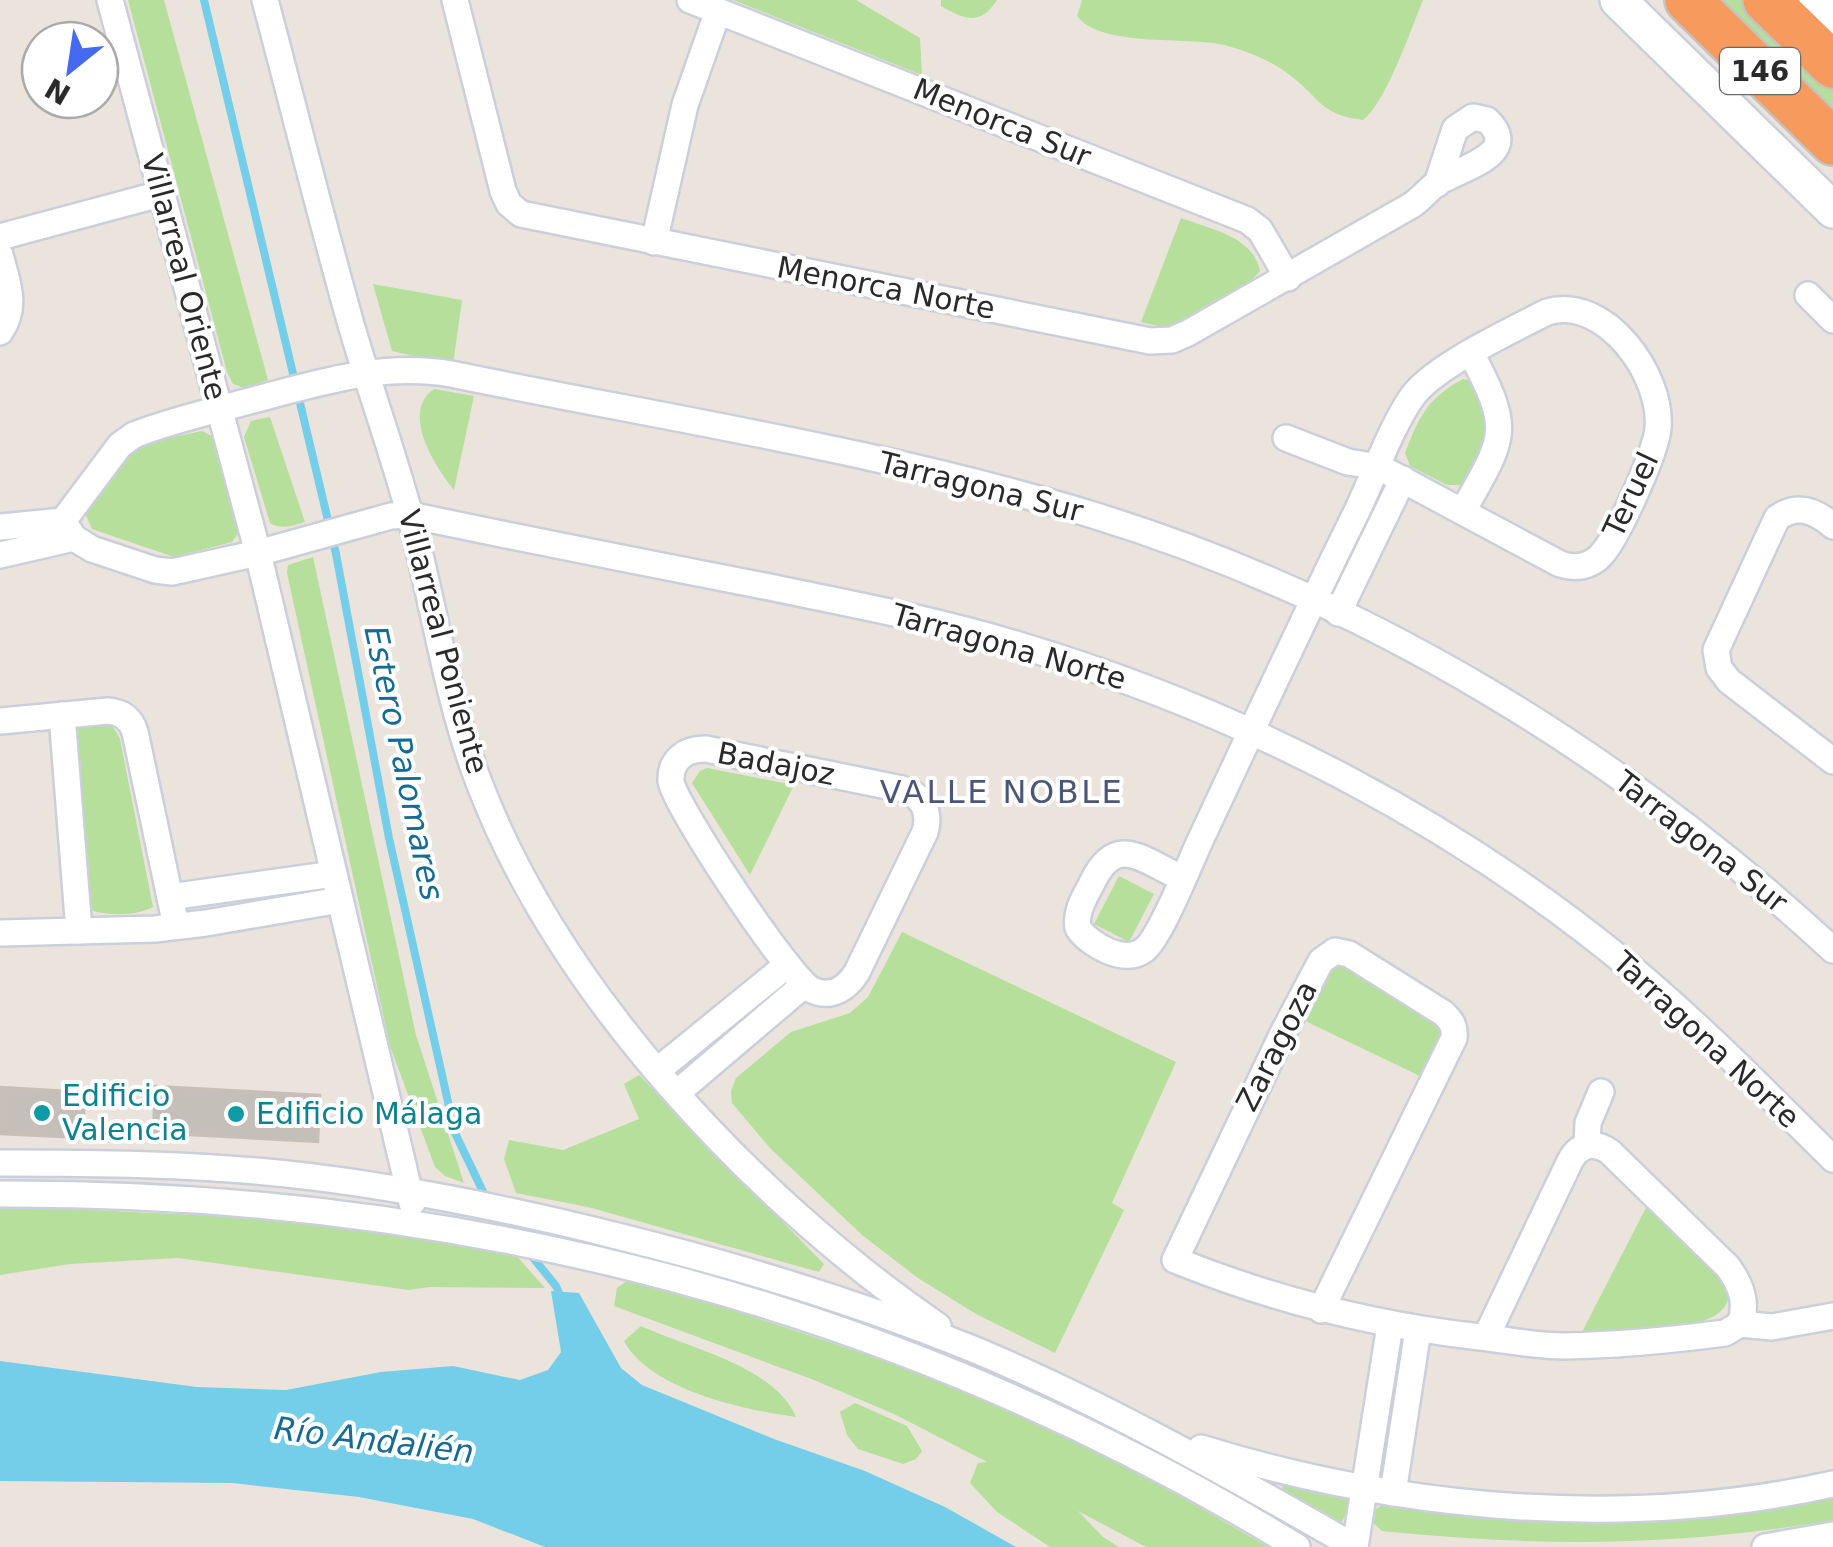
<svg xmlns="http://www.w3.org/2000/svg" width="1833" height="1547" font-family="'DejaVu Sans',sans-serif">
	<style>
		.green { fill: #b5df9b }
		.water { fill: #74cee9 }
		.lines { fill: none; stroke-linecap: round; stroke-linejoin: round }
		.stream { stroke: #74cee9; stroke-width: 8 }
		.building { fill: #c4bfb8; stroke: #c7c0b6; stroke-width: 2.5 }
		.street-casing { stroke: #cbcfdb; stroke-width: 30 }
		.secondary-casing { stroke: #cbcfdb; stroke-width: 40 }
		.highway-casing { stroke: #c3c3c3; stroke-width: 50 }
		.street { stroke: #fff; stroke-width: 25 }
		.secondary { stroke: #fff; stroke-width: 35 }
		.highway { stroke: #f69a5d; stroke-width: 45 }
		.culture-dot { fill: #0f9aa8; stroke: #fff; stroke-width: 4 }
		.labels { text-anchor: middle; stroke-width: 8; stroke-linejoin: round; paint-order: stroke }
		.shield { fill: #fff; stroke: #6a6a6a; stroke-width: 2.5 }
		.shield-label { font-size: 28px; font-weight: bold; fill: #2a2a2a }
		.street-label { font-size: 30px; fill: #2a2a2a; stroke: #fff }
		.culture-label { font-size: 30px; fill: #0d838f; stroke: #fff; text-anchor: start }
		.water-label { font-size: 32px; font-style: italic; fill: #146c94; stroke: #fff }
		.neighbourhood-label { font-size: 32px; letter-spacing: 2.5px; fill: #4c5678; stroke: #fff }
	</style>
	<rect width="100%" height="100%" fill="#ebe4dd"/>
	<g class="green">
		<polygon points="128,0 164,0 268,380 244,388 233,384 227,372"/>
		<polygon points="733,0 856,0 920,38 922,75"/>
		<path d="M941,0H997C980,26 965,20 941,6Z"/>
		<path d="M1082,0H1423C1411,29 1386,103 1363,120C1317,114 1321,97 1287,73C1268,59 1246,51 1224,45C1186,36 1101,48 1077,16Z"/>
		<polygon points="1719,0 1743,0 1833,87 1833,112"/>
		<path d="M1181,218C1210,229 1253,236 1260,271L1250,282L1168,328L1141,322Z"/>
		<polygon points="373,284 462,300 453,365 392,351"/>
		<path d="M1463,379L1472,381L1489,410L1486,449L1463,485H1447L1410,466L1405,453C1419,416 1428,398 1463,379Z"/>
		<path d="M434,389L474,396L454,490C435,467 400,412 434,389Z"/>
		<path d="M270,417L305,522C292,526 282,530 270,523L244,437L251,421Z"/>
		<polygon points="202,431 217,439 240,531 232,542 174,557 92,529 85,513 131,452 141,444"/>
		<polygon points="313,557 416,1035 464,1183 445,1176 435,1167 390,1046 287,573 288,565"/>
		<path d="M112,725L120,739L153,907C136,916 108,916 89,910L70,728Z"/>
		<polygon points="707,768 794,785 750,875 692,783 700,771"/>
		<polygon points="1119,876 1154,894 1129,942 1094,924"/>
		<polygon points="902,932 1176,1062 1112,1203 1124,1210 1055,1353 976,1314 918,1278 862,1235 770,1148 732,1103 731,1091 736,1078 791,1032 850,1013 868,997"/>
		<polygon points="1337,959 1431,1015 1442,1030 1441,1040 1422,1077 1301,1019 1323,969"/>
		<polygon points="639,1075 824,1264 819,1272 588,1207 516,1193 504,1159 509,1140 563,1150 639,1119 624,1084"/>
		<path d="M1649,1202C1666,1218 1711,1255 1722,1273C1761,1340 1618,1330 1582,1332Z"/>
		<polygon points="25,1207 280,1219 514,1253 545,1288 429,1287 409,1290 178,1258 70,1264 0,1275 0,1209"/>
		<path d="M627,1281L669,1289C786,1329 907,1364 1021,1413C1107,1451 1187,1501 1268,1547H1146L1078,1511L1103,1537L1119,1547H1050L997,1512L970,1483L978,1463L987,1462L894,1414L814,1380L614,1306L617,1288Z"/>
		<path d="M641,1326C688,1348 775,1366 796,1417C745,1410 650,1390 624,1341Z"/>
		<polygon points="855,1403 907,1426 922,1451 916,1459 903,1464 858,1449 847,1435 840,1412"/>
		<polygon points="1286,1483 1348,1497 1349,1507 1342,1522 1334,1521 1284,1490 1282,1488"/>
		<path d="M1833,1496V1520C1677,1547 1539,1547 1382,1531L1372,1522L1374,1510L1383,1505L1475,1516L1571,1521L1761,1508Z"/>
	</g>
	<polygon class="water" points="551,1291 579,1293 621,1368 642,1385 774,1439 865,1471 945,1507 1016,1547 545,1547 473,1519 359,1497 232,1483 0,1481 0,1361 197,1387 286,1390 381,1372 453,1366 520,1380 548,1370 561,1352"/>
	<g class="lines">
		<g class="stream">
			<polyline points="204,0 336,554 389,838 455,1133 487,1200"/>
			<polyline points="530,1254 556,1286 562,1300"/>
		</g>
	</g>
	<g class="building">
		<polygon points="155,1086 320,1095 318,1142 153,1133"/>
		<polygon points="0,1087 85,1092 83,1138 0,1134"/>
	</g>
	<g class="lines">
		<defs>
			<g id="street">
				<polyline points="110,0 258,553 412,1203"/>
				<path d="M265,0C294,109 321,219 352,328C370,389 392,450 409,512C434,601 445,693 478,780C558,992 753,1199 938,1326"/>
				<path d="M455,0L503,191L509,204L521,214L1150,341L1172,340L1188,333L1412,205C1421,199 1428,190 1437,183C1457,169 1524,155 1487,120L1473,117L1455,129L1437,184"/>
				<polyline points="690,0 1247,220 1260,230 1288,278"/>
				<polyline points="0,237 160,194"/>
				<polyline points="654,242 685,105 718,11"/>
				<path d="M0,255C7,282 18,306 0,332"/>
				<polyline points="1808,295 1833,320"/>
				<path d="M1463,511C1504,437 1513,433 1472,355"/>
				<path d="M63,521L74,538L92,549L155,570L172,572L258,553L391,516L410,515C528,540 646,563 764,586C851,604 938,620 1022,646C1245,713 1456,822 1635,971C1705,1030 1768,1095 1833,1159"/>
				<path d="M63,521L120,445L134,435C172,420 213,411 253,400C319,383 382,362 451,374C665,418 884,451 1093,515C1369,600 1622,755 1833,950"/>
				<path d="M1833,526C1816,511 1798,503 1777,518L1716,650L1719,668L1729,681L1833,761"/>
				<polyline points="0,527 63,521"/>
				<polyline points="0,555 74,538"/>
				<polyline points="1338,613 1403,479"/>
				<polyline points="62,715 79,931"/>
				<path d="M0,721L108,711C122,712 131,719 135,732L176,926"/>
				<path d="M706,749L902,789C922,795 931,811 925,832L857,972C847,988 831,999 812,990C791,981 674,805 671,781C670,760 686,748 706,749Z"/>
				<path d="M1182,878C1142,860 1116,832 1092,883C1085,897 1075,911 1078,928C1089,945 1125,965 1144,950C1160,938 1189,865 1199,843C1251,732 1302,622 1356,513C1373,478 1391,427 1412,397C1434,366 1511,331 1547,312C1605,294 1663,376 1658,428C1656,452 1618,536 1602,554C1591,567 1575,569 1560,564L1379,467L1348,462L1286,438"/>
				<polyline points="170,897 334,874"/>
				<polyline points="0,933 155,929 206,923 340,900"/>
				<polyline points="658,1070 787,965"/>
				<polyline points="678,1092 804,985"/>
				<polyline points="1587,1145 1588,1123 1601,1092"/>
				<path d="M0,1163C96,1163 191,1164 287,1174C398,1186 505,1208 613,1235C735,1265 857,1302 973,1349C1105,1404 1231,1476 1355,1547L1390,1325"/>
				<path d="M0,1194C463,1192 901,1304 1297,1547"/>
				<path d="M1321,1310L1454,1038C1455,1027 1452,1021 1443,1013L1349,954L1335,951L1321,961L1282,1035L1175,1260C1274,1300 1373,1325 1480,1337C1508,1340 1535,1346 1564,1346C1618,1345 1672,1340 1725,1333L1740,1324C1748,1303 1741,1285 1728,1267L1610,1152C1595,1141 1579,1144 1570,1161L1486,1337"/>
				<polyline points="1740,1324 1772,1327 1833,1316"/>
				<path d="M1201,1448C1402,1510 1626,1530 1833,1484"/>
				<polyline points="1393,1493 1418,1330"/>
				<polyline points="1765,1547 1833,1535"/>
			</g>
			<g id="secondary">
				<polyline points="1618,0 1833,210"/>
				<polyline points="1817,0 1833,16"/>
			</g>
			<g id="highway">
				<polyline points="1688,0 1833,142"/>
				<polyline points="1766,0 1833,65"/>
			</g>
		</defs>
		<use href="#street" class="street-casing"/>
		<use href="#secondary" class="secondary-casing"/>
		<use href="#highway" class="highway-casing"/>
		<use href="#street" class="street"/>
		<use href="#secondary" class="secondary"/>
		<use href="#highway" class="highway"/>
	</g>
	<g class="culture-dot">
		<circle cx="42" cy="1113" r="10"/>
		<circle cx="236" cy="1114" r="10"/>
	</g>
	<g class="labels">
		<rect class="shield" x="1720" y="48" width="80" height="46" rx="8"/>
		<g class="shield-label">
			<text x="1760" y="81">146</text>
		</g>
		<g class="street-label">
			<text transform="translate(1002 123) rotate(22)" y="10">Menorca Sur</text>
			<text transform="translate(184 277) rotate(75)" y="10">Villarreal Oriente</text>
			<text transform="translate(886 288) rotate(11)" y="10">Menorca Norte</text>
			<text transform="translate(981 487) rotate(14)" y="10">Tarragona Sur</text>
			<text transform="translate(1631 495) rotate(-65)" y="10">Teruel</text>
			<text transform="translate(443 642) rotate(75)" y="10">Villarreal Poniente</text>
			<text transform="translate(1009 647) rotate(16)" y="10">Tarragona Norte</text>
			<text transform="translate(776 764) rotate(11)" y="10">Badajoz</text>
			<text transform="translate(1701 842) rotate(38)" y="10">Tarragona Sur</text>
			<text transform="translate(1706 1040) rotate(43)" y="10">Tarragona Norte</text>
			<text transform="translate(1277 1046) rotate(-63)" y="10">Zaragoza</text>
		</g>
		<g class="culture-label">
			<text x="62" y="1106">Edificio<tspan x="62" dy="34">Valencia</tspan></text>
			<text x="256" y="1124">Edificio Málaga</text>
		</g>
		<g class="water-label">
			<text transform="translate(404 763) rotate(78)" y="11">Estero Palomares</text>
			<text transform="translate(374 1440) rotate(7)" y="11">Río Andalién</text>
		</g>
		<g class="neighbourhood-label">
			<text x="1002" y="803">VALLE NOBLE</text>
		</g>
	</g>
	<g transform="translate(70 70) rotate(210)"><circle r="48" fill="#ffffff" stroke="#aaaaaa" stroke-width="2.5"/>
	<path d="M0-8L18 38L0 25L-18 38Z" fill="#446af1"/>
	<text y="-15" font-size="28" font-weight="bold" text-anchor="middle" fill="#2a2a2a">N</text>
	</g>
</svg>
